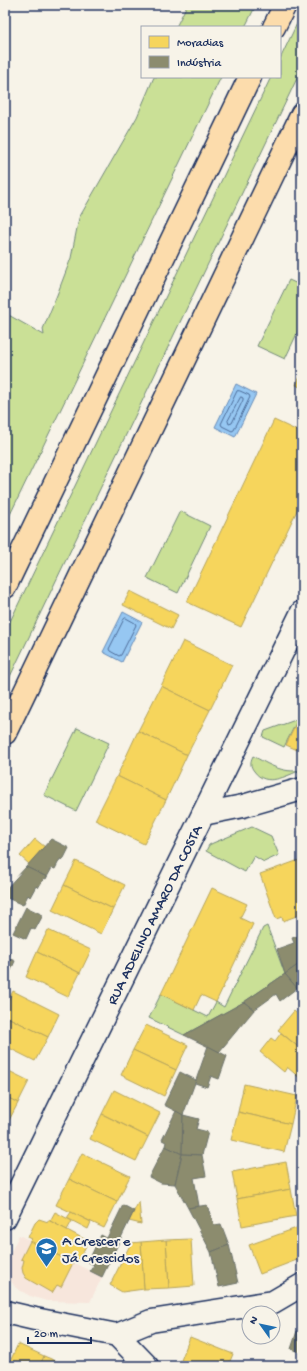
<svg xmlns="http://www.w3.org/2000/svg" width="307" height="1371" font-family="'Gochi Hand',sans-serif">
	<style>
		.built { fill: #f7e6dc }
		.green { fill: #cae096; stroke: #72887a }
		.water { fill: #96c7f2; stroke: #658ab7 }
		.homes { fill: #f6d55c; stroke: #b4a35d }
		.industry { fill: #8c8c6e; stroke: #6a7069 }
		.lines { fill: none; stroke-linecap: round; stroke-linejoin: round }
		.shore { stroke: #4c6c99; stroke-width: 1 }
		.minor-casing { stroke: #1b2f5e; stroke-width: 25 }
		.highway-casing { stroke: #1b2f5e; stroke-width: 25 }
		.minor { stroke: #f7f3e8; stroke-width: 22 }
		.highway { stroke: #fcdcac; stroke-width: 22 }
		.labels { text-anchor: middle; stroke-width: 4; stroke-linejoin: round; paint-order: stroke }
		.street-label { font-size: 15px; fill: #1b2f5e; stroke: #f7f3e8 }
		.poi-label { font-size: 15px; fill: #1b2f5e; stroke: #f7f3e8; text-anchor: start }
	</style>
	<rect width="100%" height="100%" fill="#f7f3e8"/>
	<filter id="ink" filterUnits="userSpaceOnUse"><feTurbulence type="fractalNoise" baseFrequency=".025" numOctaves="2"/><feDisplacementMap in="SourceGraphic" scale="8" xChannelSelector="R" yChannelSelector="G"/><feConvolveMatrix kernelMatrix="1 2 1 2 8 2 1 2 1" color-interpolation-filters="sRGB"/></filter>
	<g filter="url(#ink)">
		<polygon class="built" points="19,1235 102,1277 90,1302 47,1301 30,1296 16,1288 10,1280 5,1268 7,1260"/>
		<g class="green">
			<polygon points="187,5 256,5 245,27 176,27"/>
			<polygon points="302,13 302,68 5,687 5,632 271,77 280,77 280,59"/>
			<polygon points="154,77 221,77 5,525 5,313 44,335 43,329 57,295 71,258 79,218 137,117"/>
			<polygon points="289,280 302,286 302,323 285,359 257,346"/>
			<polygon points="180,511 210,526 178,593 147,578"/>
			<polygon points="298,719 284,747 263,737 265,731"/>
			<polygon points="77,728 109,743 76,811 44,795"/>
			<path d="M253,756C268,764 283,774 301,770C286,776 266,788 254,771C250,766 250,762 253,756Z"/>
			<polygon points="252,827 271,836 279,855 264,862 254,856 245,872 206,851 209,845 213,843"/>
			<polygon points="267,926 285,974 244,1002 184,1035 149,1018 161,994 208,1017 216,1002 224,1007 263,928"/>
		</g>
		<g class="water">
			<polygon points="236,384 256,394 235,437 215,427"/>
			<polygon points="123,612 142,622 122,662 103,652"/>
		</g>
		<g class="homes">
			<polygon points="302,373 302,388 296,385"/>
			<polygon points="274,420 302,433 302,500 241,627 187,602"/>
			<polygon points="130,591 178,615 171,629 123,605"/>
			<polygon points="183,641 232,665 210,710 161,686"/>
			<polygon points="161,686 210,710 187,755 138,731"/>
			<polygon points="302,711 302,752 286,745"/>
			<polygon points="138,731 187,755 166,800 117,776"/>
			<polygon points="117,776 166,800 144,844 95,820"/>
			<polygon points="35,839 45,847 29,864 20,856"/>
			<polygon points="302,859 302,914 283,921 282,917 276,919 260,874"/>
			<polygon points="76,861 125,885 113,909 64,885"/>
			<polygon points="64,885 113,909 101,934 52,910"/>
			<polygon points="212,888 247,904 240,918 253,924 216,1002 201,995 194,1010 161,994"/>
			<polygon points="48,930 91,950 80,973 37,952"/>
			<polygon points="37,952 80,973 68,997 26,977"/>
			<polygon points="13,991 59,1014 48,1037 5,1016 5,1007"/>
			<polygon points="294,1011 302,1018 302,1050 278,1030"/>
			<polygon points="5,1016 48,1037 35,1061 5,1046"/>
			<polygon points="146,1025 188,1045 176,1070 133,1050"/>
			<polygon points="281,1033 302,1050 302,1080 287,1067 284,1072 260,1052 271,1038 275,1041"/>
			<polygon points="133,1050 176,1070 164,1096 121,1075"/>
			<polygon points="5,1069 29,1081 18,1103 5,1096"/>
			<polygon points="244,1084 297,1096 291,1124 238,1112"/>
			<polygon points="114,1090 160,1113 148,1137 102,1114"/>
			<polygon points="5,1096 18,1103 5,1128"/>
			<polygon points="238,1112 291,1124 284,1152 231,1140"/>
			<polygon points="102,1114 148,1137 136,1161 90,1139"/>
			<polygon points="82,1153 130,1176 117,1202 69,1179"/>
			<polygon points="286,1162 291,1189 237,1199 232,1172"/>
			<polygon points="69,1179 117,1202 104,1228 56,1205"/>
			<polygon points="291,1189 296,1216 242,1226 237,1199"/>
			<polygon points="139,1201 141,1224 129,1221"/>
			<polygon points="55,1212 72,1221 67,1230 50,1221"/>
			<polygon points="71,1212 91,1222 88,1229 67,1218"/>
			<polygon points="39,1219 48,1222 48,1220 88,1241 79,1261 75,1259 73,1263 30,1241 32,1239 28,1237 35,1223"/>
			<polygon points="302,1226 302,1249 299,1250 302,1258 260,1274 249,1245"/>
			<polygon points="191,1239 194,1286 169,1288 166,1240"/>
			<polygon points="166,1240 169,1288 144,1289 141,1242"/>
			<polygon points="30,1241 73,1263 61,1287 57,1285 52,1293 31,1281 26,1278 23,1273 22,1268 24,1260 21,1259"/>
			<polygon points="141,1242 144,1289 122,1292 110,1285 131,1243"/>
			<polygon points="190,1337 233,1354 228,1366 188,1366 180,1363"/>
			<polygon points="18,1344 44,1356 40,1366 8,1366"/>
			<polygon points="44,1356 68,1366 40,1366"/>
		</g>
		<g class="industry">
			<polygon points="51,839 69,848 63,860 60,859 55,869 52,868 47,877 26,867"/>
			<polygon points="26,867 47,877 46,879 44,878 38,888 36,886 30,897 28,895 23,905 5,897 5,890"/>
			<polygon points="26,907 43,915 35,930 31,928 26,939 13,933"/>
			<polygon points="302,935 302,962 285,974 277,949 294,943 292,938"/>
			<polygon points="5,952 10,954 8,958 15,961 8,977 5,976"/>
			<polygon points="302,962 302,985 297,988 285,974"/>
			<polygon points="285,974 297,988 280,1001 276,994 254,1010 244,1002"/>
			<polygon points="244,1002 254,1010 219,1052 184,1035"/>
			<polygon points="208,1046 227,1056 219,1079 211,1076 207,1087 195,1083"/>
			<polygon points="180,1072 196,1080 183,1115 164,1105"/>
			<polygon points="176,1111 183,1115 182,1154 165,1146 166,1142 162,1140"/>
			<polygon points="183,1115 199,1119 196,1129 208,1132 202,1155 182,1154"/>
			<polygon points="165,1146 182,1154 175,1184 161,1183 149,1177"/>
			<polygon points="182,1154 202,1155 206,1176 194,1178 199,1206 188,1208 175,1184"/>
			<polygon points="123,1205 134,1211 118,1244 107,1238"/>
			<polygon points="207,1205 214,1225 221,1224 229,1245 211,1252 188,1208"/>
			<polygon points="101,1235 118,1244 102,1277 90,1271 94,1265 88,1262"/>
			<polygon points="229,1245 238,1283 219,1287 211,1252"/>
			<polygon points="297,1331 302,1333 302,1353 291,1349"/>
		</g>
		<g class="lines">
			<g class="shore">
				<polygon points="240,391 249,395 250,397 234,430 232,431 222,426 221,424 237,391"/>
				<polygon points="241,397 243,398 243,400 232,423 229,424 228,421"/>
				<polygon points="126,618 135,623 136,625 121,655 119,656 110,651 109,649 124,619"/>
			</g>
			<defs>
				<g id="minor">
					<polyline points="203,814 243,806 302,789"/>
					<path id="s1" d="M5,1218L302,612"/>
					<polyline points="5,1312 35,1319 117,1335 147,1366"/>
					<polyline points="117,1335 151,1321 273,1302 302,1285"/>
				</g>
				<g id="highway">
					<polyline points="274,27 285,5"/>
					<polyline points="5,587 250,77"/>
					<polyline points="5,733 302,114"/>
				</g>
			</defs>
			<use href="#minor" class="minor-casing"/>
			<use href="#highway" class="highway-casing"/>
			<use href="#minor" class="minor"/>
			<use href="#highway" class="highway"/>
		</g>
	</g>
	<defs>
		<symbol id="school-pin" viewBox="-11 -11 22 30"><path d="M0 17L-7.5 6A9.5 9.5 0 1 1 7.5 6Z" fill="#1f6fb2" stroke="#f7f3e8"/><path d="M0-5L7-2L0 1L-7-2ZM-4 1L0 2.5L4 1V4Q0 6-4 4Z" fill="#fff"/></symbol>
	</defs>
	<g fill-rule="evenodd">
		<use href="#school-pin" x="34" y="1236" width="25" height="34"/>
	</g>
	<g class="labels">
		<g class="street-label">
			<text dy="5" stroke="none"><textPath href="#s1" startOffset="338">RUA ADELINO AMARO DA COSTA</textPath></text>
		</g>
		<g class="poi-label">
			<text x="62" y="1245">A Crescer e<tspan x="62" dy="17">Já Crescidos</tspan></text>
		</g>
	</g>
	<rect width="307" height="1371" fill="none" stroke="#f7f3e8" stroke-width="20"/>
	<rect x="10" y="10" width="287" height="1351" fill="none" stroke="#1b2f5e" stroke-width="1.5" filter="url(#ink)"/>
	<rect x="141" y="26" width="140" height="52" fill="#f7f3e8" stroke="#9fa5b1"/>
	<rect x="149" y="36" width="20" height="12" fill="#f6d55c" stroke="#9fa5b1"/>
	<text x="177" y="46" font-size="12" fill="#1b2f5e">Moradias</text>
	<rect x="149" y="56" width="20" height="12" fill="#8c8c6e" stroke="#9fa5b1"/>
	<text x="177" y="66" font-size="12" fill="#1b2f5e">Indústria</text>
	<g transform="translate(261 1325) rotate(303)"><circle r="19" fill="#f7f3e8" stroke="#9fa5b1"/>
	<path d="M0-3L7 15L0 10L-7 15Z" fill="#1f6fb2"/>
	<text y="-6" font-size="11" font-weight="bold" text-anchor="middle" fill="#1b2f5e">N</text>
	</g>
	<path d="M28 1337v6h63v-6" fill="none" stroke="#1b2f5e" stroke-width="2"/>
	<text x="34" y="1337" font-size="12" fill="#1b2f5e" stroke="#f7f3e8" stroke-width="3" paint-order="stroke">20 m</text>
</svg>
